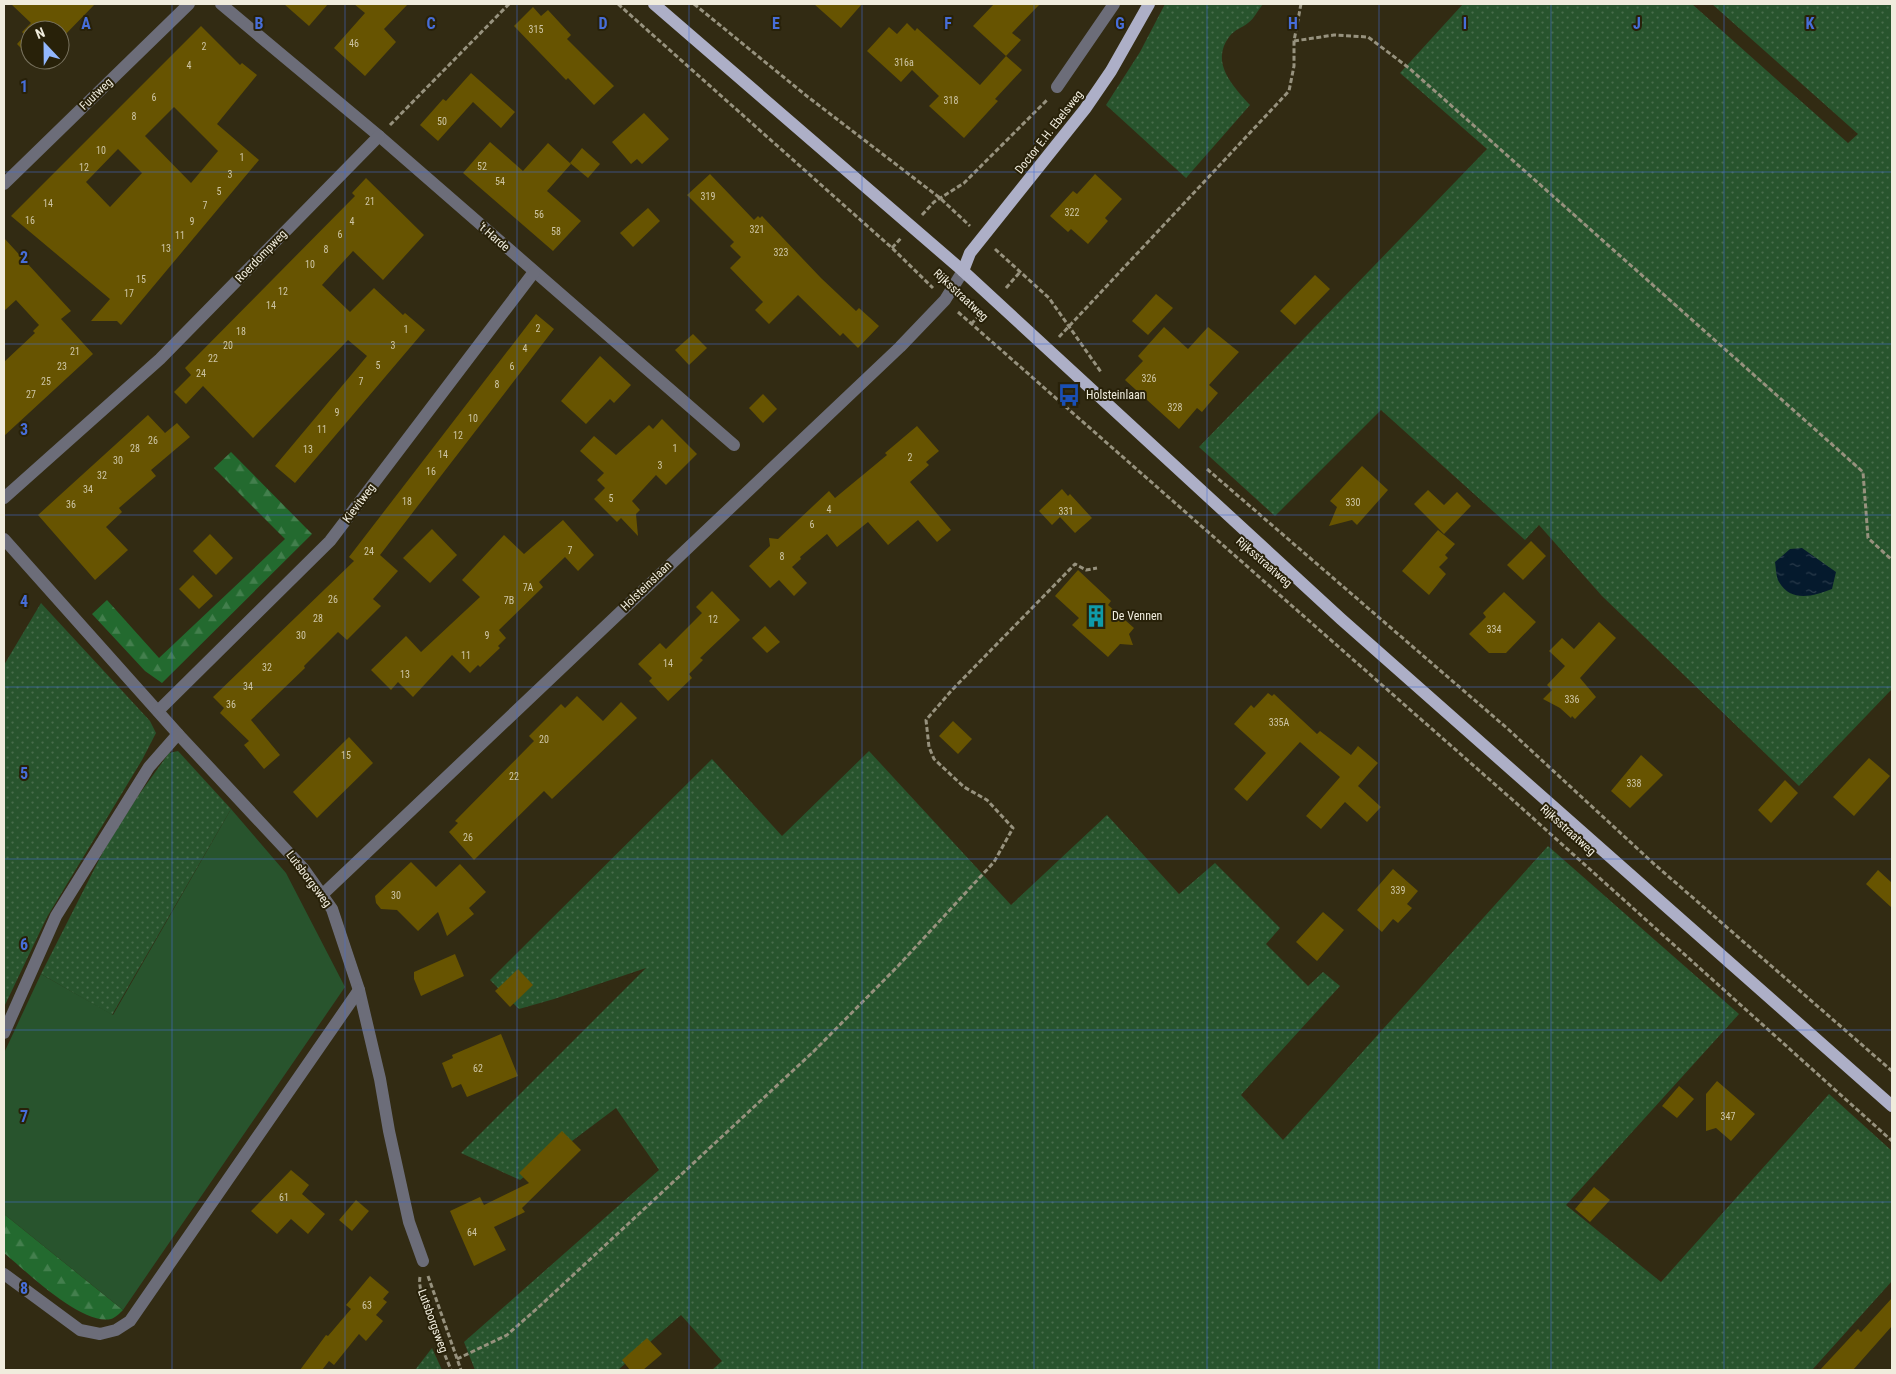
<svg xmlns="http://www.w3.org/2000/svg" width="1896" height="1374" font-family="'Roboto Condensed',sans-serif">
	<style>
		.grass { fill: url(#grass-dots) }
		.forest { fill: url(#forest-firs) }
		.garden { fill: #28542d }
		.water { fill: url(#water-ripples) }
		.building { fill: #675401; fill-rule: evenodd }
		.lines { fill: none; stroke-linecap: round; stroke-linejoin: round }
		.path { stroke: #97927e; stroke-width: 3; stroke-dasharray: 5 2.5; stroke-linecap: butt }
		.minor { stroke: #6c6d79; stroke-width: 12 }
		.major { stroke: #adafc7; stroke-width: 12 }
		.grid { fill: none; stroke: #476ed9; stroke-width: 1; stroke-opacity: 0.55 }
		.labels { text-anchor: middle; stroke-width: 4; stroke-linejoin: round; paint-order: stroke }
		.number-label { font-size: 10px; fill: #cec6a6 }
		.street-label { font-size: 12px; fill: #f0ecdd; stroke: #282109 }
		.poi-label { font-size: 12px; fill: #f0ecdd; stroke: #282109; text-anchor: start }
		.grid-label { font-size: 16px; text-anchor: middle; font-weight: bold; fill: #476ed9; stroke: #282109; stroke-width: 4; stroke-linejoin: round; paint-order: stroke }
	</style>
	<defs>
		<pattern id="grass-dots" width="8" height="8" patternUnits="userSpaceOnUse" patternTransform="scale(1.25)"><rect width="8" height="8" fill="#28542d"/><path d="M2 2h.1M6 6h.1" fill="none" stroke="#486d4b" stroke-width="1.8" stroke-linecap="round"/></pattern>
		<pattern id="forest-firs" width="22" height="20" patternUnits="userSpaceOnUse" patternTransform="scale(1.25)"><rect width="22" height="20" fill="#236a2f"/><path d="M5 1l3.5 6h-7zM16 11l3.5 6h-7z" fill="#437f4d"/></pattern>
		<pattern id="water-ripples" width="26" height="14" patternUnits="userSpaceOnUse" patternTransform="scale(1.25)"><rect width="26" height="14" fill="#051a2d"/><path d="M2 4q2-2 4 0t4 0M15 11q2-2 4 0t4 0" fill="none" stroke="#2a3b4b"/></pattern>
	</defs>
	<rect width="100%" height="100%" fill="#322b13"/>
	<g class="grass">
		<path d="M1165,4H1263C1258,10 1254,19 1248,23C1242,28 1235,29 1229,37C1210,63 1233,86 1250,105L1186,178L1106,105L1140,52Z"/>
		<polygon points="1463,4 1692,4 1848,143 1858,134 1712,4 1892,4 1892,689 1799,786 1602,596 1539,525 1525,540 1381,410 1275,516 1199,447 1487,149 1400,73"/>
		<polygon points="41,603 150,721 156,733 142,760 47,917 4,1007 4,665"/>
		<polygon points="178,751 231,809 112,1015 41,974 105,848 138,796 169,753"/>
		<polygon points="869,751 1011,905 1107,815 1179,894 1215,863 1280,928 1266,944 1308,986 1323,972 1340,986 1241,1095 1283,1140 1548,846 1739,1014 1566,1205 1661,1282 1829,1094 1892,1151 1892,1281 1812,1370 712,1370 722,1361 681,1315 618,1370 475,1370 464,1342 659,1170 616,1108 520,1180 461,1153 646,968 554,999 519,1009 490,980 712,759 782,836"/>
		<polygon points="432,1348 442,1370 415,1370"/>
	</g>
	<g class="forest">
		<polygon points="231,452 312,534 162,683 145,671 92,614 107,600 159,658 285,539 214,468"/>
		<path d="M4,1214L123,1310C120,1313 115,1318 111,1319C82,1326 26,1271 4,1253Z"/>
	</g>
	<polygon class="garden" points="231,809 286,873 345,987 123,1310 4,1214 4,1053 41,974 113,1015"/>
	<path class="water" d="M1802,548L1836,572L1832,589C1814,596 1791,603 1779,582C1776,577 1776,568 1775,562L1790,549Z"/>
	<g class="building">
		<polygon points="11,4 95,4 60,40 60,30 30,30 30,57 17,44 25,35 22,32 31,23"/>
		<polygon points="284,4 328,4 309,26"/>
		<polygon points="354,4 408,4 384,29 396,42 365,76 334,48 365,13"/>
		<polygon points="814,4 862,4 841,28"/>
		<polygon points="994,4 1040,4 1012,33 1021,40 1006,56 973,26"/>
		<polygon points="533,7 541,16 548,10 571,35 567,39 614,86 594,105 568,78 566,80 514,26"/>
		<polygon points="907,23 915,31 917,28 980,85 1006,56 1022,70 995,99 998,101 964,138 929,106 939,96 912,70 901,82 867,51 889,27 897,34"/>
		<path d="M201,26L240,65L242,63L257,75L217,124L259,160L121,325L117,321H91L110,299L11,216ZM174,107L218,151L191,183L145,136ZM118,149L142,173L110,207L86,182Z"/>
		<polygon points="471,73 515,112 501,128 473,102 438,141 420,125 443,99 446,101"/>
		<polygon points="644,113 669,139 642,164 637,159 631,164 612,142"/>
		<polygon points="490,142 523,171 548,143 571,164 547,191 581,221 553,251 463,173"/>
		<polygon points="582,148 600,164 588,178 570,163"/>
		<polygon points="710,174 754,220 758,216 760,218 762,216 821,278 856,311 859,308 879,326 858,348 843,333 840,336 798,295 769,324 755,310 763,302 730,268 741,257 730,246 734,242 687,195"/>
		<polygon points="1095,174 1122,199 1105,218 1108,221 1088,244 1071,229 1068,232 1050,216 1073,191 1077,194"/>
		<polygon points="366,178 424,235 383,280 353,251 322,285 350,312 374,288 403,315 405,313 425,330 295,483 275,466 367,356 348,340 253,438 203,386 186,404 174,392 191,375 185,368 355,196 352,193"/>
		<polygon points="648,208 660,221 633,247 620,233"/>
		<polygon points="4,238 71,311 61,319 93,354 4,436 4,362 35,333 33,331 39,325 16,300 4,311"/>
		<polygon points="1315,275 1330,289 1295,325 1280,311"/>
		<polygon points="1156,294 1173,308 1148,335 1132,321"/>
		<polygon points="536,314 554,329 380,555 398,571 373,599 381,606 347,640 338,632 304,666 305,668 251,720 280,755 264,769 244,745 249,741 220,713 224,708 213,697 354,561 349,557"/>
		<polygon points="1164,327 1188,349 1208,327 1239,352 1209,385 1218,393 1202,412 1197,408 1179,429 1125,380 1143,361 1138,356"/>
		<polygon points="693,334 707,348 689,365 675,350"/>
		<polygon points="600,356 631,385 614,403 610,399 586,424 561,401"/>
		<polygon points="763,394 777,409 763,423 749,408"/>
		<polygon points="148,415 165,433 177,423 190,437 151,470 156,476 119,508 122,512 106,527 128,550 95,580 38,515"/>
		<polygon points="662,419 697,454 666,485 656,475 632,501 640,510 636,514 638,536 621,518 617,522 594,499 605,488 597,480 604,473 580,451 594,436 616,455 649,425 653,429"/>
		<polygon points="917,426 939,451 926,462 929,465 910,482 951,530 937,542 918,520 888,545 868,522 837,547 827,534 800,557 801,559 792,567 807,583 794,596 779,580 770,588 749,566 770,546 769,538 778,539 829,491 835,498 887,455 885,453"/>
		<polygon points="1362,466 1388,490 1357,525 1352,520 1329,526 1337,507 1330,501"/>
		<polygon points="1062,489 1068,496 1070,494 1092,518 1075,533 1060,517 1052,525 1039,511"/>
		<polygon points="1428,490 1444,505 1457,492 1471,506 1444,534 1414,504"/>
		<polygon points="563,520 594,555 578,571 565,557 539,582 543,587 499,630 506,638 498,646 500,648 480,667 478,665 470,673 452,655 413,697 398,682 391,690 371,670 406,636 421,652 480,597 462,580 504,535 524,554"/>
		<polygon points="432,529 457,555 430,583 403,558"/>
		<polygon points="1438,530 1455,544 1445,555 1448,558 1439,567 1446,574 1429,595 1402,571"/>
		<polygon points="210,534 233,558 216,575 193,551"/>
		<polygon points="1531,541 1546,556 1523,580 1507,565"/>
		<polygon points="1078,570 1111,601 1108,605 1134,628 1129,634 1133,645 1120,644 1108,657 1072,625 1079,618 1055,596"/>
		<polygon points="193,575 213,596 199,609 179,589"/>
		<polygon points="712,591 740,620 700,658 703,660 689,674 692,678 668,701 649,681 652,678 638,664 660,643 666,649 702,613 696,607"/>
		<polygon points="1504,592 1536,622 1506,653 1489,653 1469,634 1486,617 1483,613"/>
		<polygon points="1599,622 1616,638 1580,678 1596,697 1575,719 1572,716 1571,718 1560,708 1543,699 1552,690 1547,685 1565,666 1549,651 1562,638 1574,649"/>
		<polygon points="765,626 780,642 767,653 752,638"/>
		<polygon points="1268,693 1272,696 1274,694 1317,734 1320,731 1351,755 1358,746 1378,763 1358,786 1381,807 1367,822 1345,802 1321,829 1306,816 1340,777 1300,742 1247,801 1234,789 1266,753 1234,724 1251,705 1254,708"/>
		<polygon points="577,696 603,721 621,702 637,718 552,799 544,791 474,860 449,832 458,823 455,821 534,741 529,736 561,704 565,708"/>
		<polygon points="953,721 972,739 958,754 939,736"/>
		<polygon points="349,737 373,763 317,818 293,792"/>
		<polygon points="1641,755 1663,775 1630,808 1611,791"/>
		<polygon points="1869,758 1890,776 1854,816 1833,797"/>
		<polygon points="1785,780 1798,793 1771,823 1758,810"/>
		<polygon points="411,862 436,887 460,864 486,892 469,908 474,914 447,936 438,912 418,931 397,910 381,909 376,903 375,896"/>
		<polygon points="1393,869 1418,891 1407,904 1412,908 1398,923 1393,919 1382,932 1357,910"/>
		<polygon points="1878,870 1892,883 1892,908 1866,884"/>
		<polygon points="1323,912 1344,930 1317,961 1296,942"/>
		<polygon points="455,954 464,976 421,996 414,979 414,972"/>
		<polygon points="518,969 533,985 510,1007 495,991"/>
		<polygon points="501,1034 518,1076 467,1097 461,1084 452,1088 442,1063 453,1058 452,1055"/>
		<polygon points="1717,1081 1755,1114 1731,1141 1716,1128 1706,1131 1706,1094"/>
		<polygon points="1679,1086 1694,1099 1677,1118 1662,1106"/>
		<polygon points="562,1131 581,1150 522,1208 525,1212 494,1227 506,1250 474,1266 450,1211 480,1197 484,1205 529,1183 519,1173"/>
		<polygon points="291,1170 309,1185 302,1194 325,1214 308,1234 291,1219 277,1234 251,1211"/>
		<polygon points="1594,1187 1610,1200 1590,1222 1575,1209"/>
		<polygon points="356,1200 369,1211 352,1231 339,1220"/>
		<polygon points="370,1276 389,1292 383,1299 387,1302 376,1315 383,1321 366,1341 359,1334 334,1365 329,1361 322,1370 300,1370 326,1335 328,1336 351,1309 346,1305"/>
		<polygon points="1892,1298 1892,1326 1853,1370 1820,1370 1858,1329 1861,1332"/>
		<polygon points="647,1338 662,1354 643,1370 630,1370 622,1360"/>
	</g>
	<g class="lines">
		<g class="path">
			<polyline points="618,4 892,248 933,288"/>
			<polyline points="694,4 808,97 940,198 970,226"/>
			<polyline points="1294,41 1334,35 1368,37 1409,68 1863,472 1868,538 1892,560"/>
			<polyline points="390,125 509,4"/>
			<polyline points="922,215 934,202 964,183 1047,100"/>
			<polyline points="892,248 901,238"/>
			<polyline points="995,249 1049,298 1101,372"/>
			<polyline points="1006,288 1020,272"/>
			<polyline points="958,312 1515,802 1892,1141"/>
			<polyline points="971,324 983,312"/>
			<polyline points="1059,337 1289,91 1294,66 1294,41 1301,4"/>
			<polyline points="1207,469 1508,729 1653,863 1892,1071"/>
			<polyline points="428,1276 461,1370"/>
			<path d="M420,1277C416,1294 444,1351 451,1370"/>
			<polyline points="457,1359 507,1335 542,1304 814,1051 898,966 994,862 1013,828 987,800 964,787 934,759 929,747 926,720 952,690 1075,564 1086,570 1097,568"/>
		</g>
		<g class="minor">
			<polyline points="221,4 379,136 734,445"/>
			<polyline points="1057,87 1114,4"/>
			<polyline points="4,184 189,4"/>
			<polyline points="4,498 160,359 379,136"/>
			<polyline points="4,539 178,734 303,868 332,909 359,990 380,1079 389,1131 409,1222 423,1261"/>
			<polyline points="158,711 330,541 534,272"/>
			<polyline points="323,894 900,347 945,300 963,271"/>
			<polyline points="4,1033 56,916 149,767 178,734"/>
			<polyline points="4,1274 80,1330 100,1334 116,1330 130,1321 359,990"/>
		</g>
		<g class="major">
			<polyline points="654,4 963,271 1341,619 1892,1106"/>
			<polyline points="963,271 970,253 1085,109 1111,71 1149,4"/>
		</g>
	</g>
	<path class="grid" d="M172,4V1370M345,4V1370M517,4V1370M689,4V1370M862,4V1370M1034,4V1370M1207,4V1370M1379,4V1370M1551,4V1370M1724,4V1370M4,172H1892M4,344H1892M4,515H1892M4,687H1892M4,859H1892M4,1030H1892M4,1202H1892"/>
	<defs>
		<symbol id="bus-bare" viewBox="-9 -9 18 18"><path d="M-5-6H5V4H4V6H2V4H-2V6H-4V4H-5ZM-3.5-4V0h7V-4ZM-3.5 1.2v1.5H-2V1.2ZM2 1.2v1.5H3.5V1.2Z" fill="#1a4fb4" stroke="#282109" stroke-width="2.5" paint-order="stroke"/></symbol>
		<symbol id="building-bare" viewBox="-9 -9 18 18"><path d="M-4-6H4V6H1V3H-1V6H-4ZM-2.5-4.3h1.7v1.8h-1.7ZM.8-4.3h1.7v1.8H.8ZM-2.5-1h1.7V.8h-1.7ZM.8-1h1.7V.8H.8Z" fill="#0f9aa8" stroke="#282109" stroke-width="2.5" paint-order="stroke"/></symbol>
	</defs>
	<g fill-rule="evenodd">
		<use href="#bus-bare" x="1053" y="379" width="32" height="32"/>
		<use href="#building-bare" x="1080" y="600" width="32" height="32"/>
	</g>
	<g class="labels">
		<g class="number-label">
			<text x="536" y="33">315</text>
			<text x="354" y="47">46</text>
			<text x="204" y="50">2</text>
			<text x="904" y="66">316a</text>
			<text x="189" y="69">4</text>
			<text x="154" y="101">6</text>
			<text x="951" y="104">318</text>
			<text x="134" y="120">8</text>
			<text x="442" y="125">50</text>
			<text x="101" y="154">10</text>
			<text x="242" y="161">1</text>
			<text x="482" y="170">52</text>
			<text x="84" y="171">12</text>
			<text x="230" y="178">3</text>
			<text x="500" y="185">54</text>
			<text x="219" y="195">5</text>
			<text x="708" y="200">319</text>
			<text x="370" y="205">21</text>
			<text x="48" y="207">14</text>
			<text x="205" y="209">7</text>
			<text x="1072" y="216">322</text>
			<text x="539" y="218">56</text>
			<text x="30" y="224">16</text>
			<text x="192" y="225">9</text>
			<text x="352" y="225">4</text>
			<text x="757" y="233">321</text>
			<text x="556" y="235">58</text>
			<text x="340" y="238">6</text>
			<text x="180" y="239">11</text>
			<text x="166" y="252">13</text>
			<text x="326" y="253">8</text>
			<text x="781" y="256">323</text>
			<text x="310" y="268">10</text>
			<text x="141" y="283">15</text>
			<text x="283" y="295">12</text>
			<text x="129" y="297">17</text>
			<text x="271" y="309">14</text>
			<text x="538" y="332">2</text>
			<text x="406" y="333">1</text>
			<text x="241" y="335">18</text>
			<text x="228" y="349">20</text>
			<text x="393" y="349">3</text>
			<text x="525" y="352">4</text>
			<text x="75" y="355">21</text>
			<text x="213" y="362">22</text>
			<text x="378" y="369">5</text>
			<text x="62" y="370">23</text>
			<text x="512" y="370">6</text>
			<text x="201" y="377">24</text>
			<text x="1149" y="382">326</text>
			<text x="46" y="385">25</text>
			<text x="361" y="385">7</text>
			<text x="497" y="388">8</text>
			<text x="31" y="398">27</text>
			<text x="1175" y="411">328</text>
			<text x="337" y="416">9</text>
			<text x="473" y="422">10</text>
			<text x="322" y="433">11</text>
			<text x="458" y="439">12</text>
			<text x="153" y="444">26</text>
			<text x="135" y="452">28</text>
			<text x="675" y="452">1</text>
			<text x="308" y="453">13</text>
			<text x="443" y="458">14</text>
			<text x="910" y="461">2</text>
			<text x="118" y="464">30</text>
			<text x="660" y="469">3</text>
			<text x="431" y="475">16</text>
			<text x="102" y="479">32</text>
			<text x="88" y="493">34</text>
			<text x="611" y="502">5</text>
			<text x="407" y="505">18</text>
			<text x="1353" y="506">330</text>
			<text x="71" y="508">36</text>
			<text x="829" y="513">4</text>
			<text x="1066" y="515">331</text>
			<text x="812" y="528">6</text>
			<text x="570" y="554">7</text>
			<text x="369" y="555">24</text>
			<text x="782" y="560">8</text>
			<text x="528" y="591">7A</text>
			<text x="333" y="603">26</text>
			<text x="509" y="604">7B</text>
			<text x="318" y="622">28</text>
			<text x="713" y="623">12</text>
			<text x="1494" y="633">334</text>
			<text x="301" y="639">30</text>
			<text x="487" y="639">9</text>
			<text x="466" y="659">11</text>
			<text x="668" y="667">14</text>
			<text x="267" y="671">32</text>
			<text x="405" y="678">13</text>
			<text x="248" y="690">34</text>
			<text x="1572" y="703">336</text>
			<text x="231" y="708">36</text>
			<text x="1279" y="726">335A</text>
			<text x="544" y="743">20</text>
			<text x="346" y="759">15</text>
			<text x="514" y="780">22</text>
			<text x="1634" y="787">338</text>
			<text x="468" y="841">26</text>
			<text x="1398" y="894">339</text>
			<text x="396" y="899">30</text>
			<text x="478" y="1072">62</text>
			<text x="1728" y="1120">347</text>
			<text x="284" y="1201">61</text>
			<text x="472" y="1236">64</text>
			<text x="367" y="1309">63</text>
		</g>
		<g class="street-label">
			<text transform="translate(96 94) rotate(-44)" y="4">Fuutweg</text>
			<text transform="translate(1049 132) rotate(-52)" y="4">Doctor E.H. Ebelsweg</text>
			<text transform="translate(494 237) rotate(41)" y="4">'t Harde</text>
			<text transform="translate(261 256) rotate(-46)" y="4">Roerdompweg</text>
			<text transform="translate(961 295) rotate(43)" y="4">Rijksstraatweg</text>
			<text transform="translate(359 503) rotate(-53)" y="4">Kievitweg</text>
			<text transform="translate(1264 562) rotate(41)" y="4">Rijksstraatweg</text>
			<text transform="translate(646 586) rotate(-44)" y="4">Holsteinslaan</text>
			<text transform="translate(1568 830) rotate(42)" y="4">Rijksstraatweg</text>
			<text transform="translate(309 879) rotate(53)" y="4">Lutsborgsweg</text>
			<text transform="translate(433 1321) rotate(70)" y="4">Lutsborgsweg</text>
		</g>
		<g class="poi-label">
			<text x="1086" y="399">Holsteinlaan</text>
			<text x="1112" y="620">De Vennen</text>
		</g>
	</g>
	<g class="grid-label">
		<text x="86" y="29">A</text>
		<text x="259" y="29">B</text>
		<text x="431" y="29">C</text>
		<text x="603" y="29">D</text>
		<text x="776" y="29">E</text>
		<text x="948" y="29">F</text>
		<text x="1120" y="29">G</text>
		<text x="1293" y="29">H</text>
		<text x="1465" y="29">I</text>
		<text x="1637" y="29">J</text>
		<text x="1810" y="29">K</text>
		<text x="24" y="92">1</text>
		<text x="24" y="263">2</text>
		<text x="24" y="435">3</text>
		<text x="24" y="607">4</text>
		<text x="24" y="779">5</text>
		<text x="24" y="950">6</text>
		<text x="24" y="1122">7</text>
		<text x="24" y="1294">8</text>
	</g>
	<rect width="1896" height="1374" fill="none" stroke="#f0ecdd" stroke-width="10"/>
	<g transform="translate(45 45) rotate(338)"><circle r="24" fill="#282109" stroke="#78725e"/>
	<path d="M0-4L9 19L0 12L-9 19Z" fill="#92b7fd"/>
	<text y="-8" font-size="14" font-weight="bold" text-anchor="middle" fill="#f0ecdd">N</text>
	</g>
</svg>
